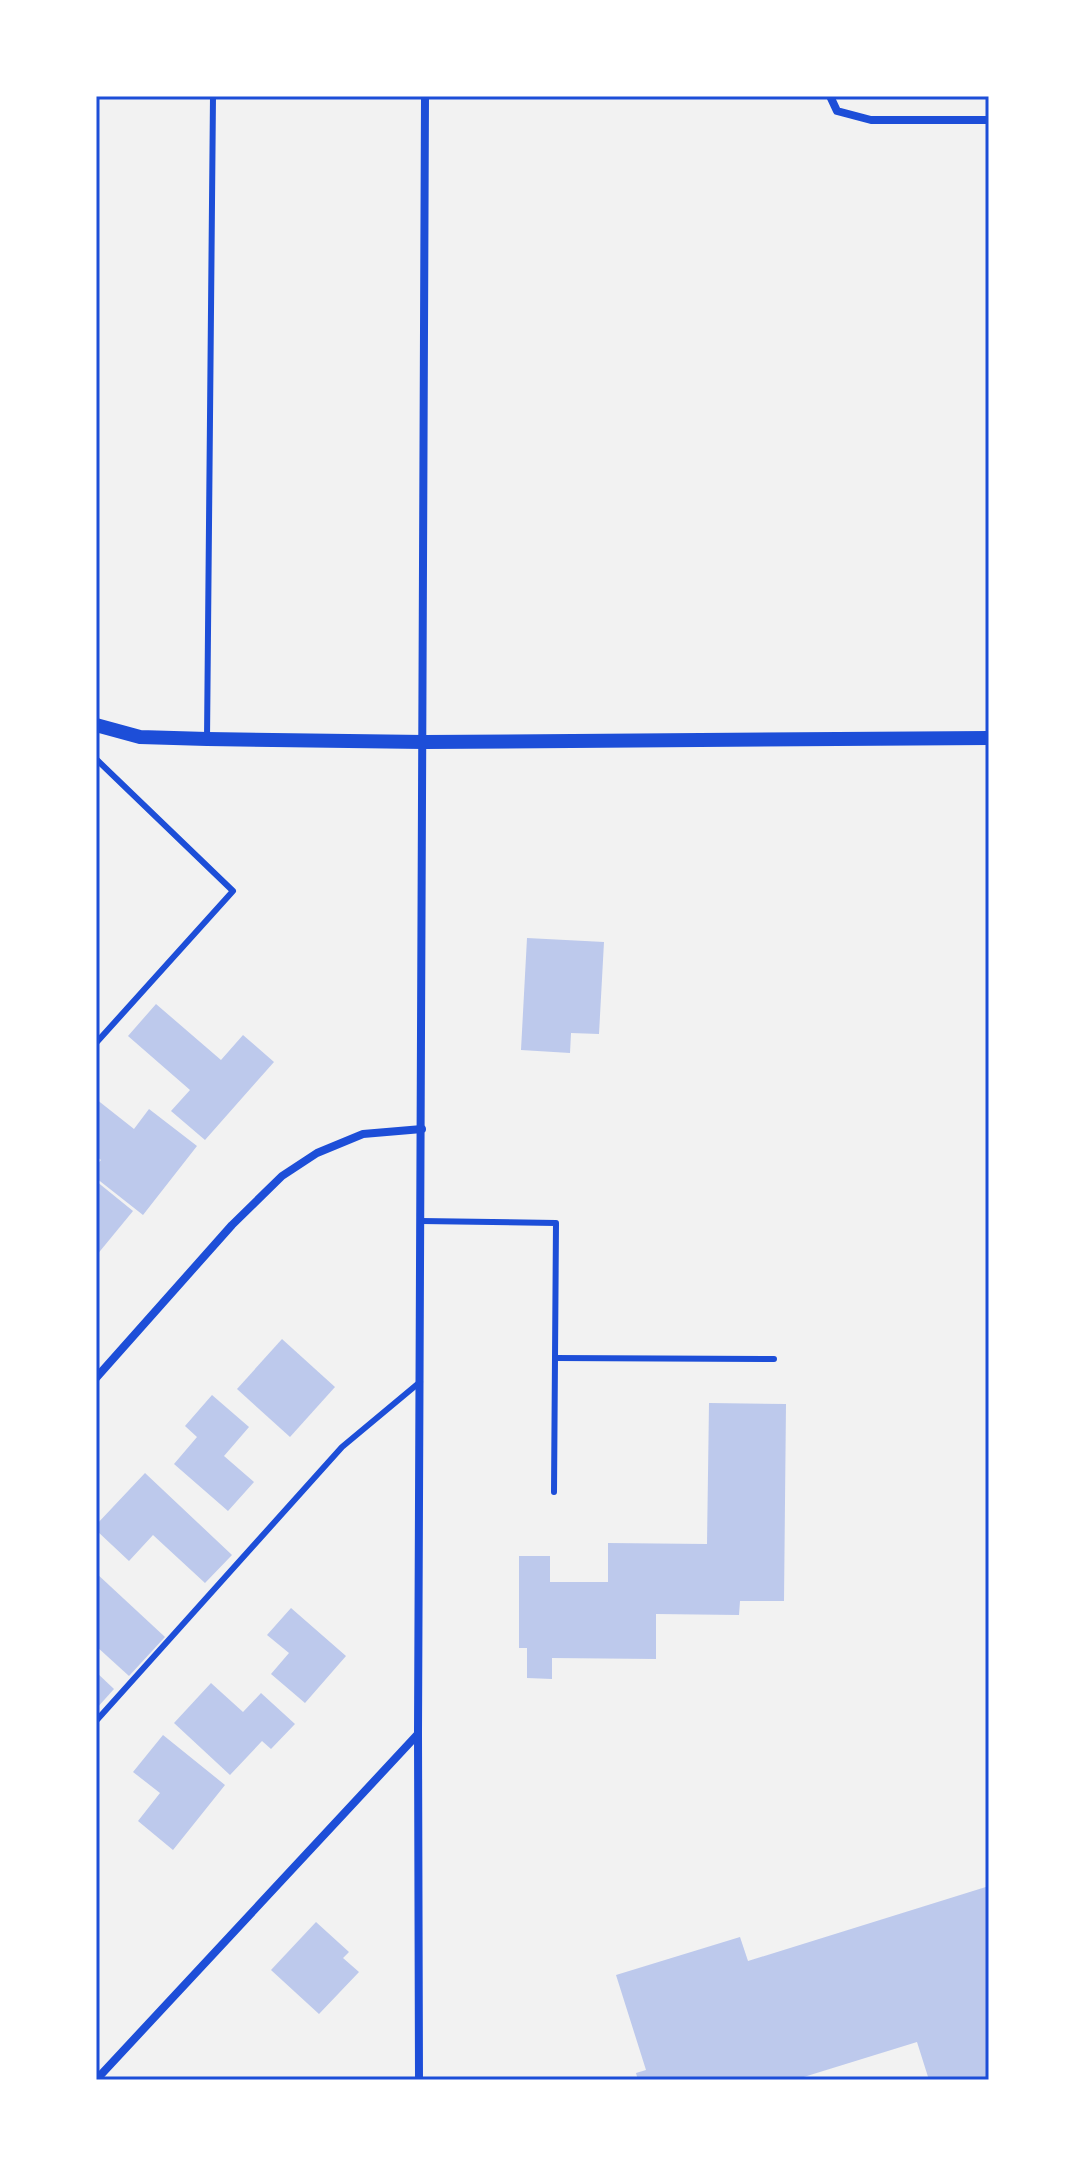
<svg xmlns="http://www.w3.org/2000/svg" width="1085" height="2176" font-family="'DM Sans',sans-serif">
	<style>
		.building { fill: #bdc9ec }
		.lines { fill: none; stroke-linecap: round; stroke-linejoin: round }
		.service { stroke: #1d4ed8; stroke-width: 6 }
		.minor { stroke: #1d4ed8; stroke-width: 8 }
		.tertiary { stroke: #1d4ed8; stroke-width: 14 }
		.neatline { fill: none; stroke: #1d4ed8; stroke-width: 3 }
	</style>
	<rect width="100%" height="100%" fill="#f2f2f2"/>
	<g class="building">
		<polygon points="527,938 604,942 599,1034 571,1033 570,1053 521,1050"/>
		<polygon points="156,1004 221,1060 243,1035 274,1062 205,1140 171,1111 190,1090 128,1036"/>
		<polygon points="96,1099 134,1129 149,1109 197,1146 143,1215 96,1178 96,1166 101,1160 96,1156"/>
		<polygon points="96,1181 133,1211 96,1256"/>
		<polygon points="282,1339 335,1387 290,1437 237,1389"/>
		<polygon points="212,1395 249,1427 224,1456 254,1482 228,1511 174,1464 197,1437 185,1426"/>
		<polygon points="709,1403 786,1404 784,1601 740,1601 739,1615 656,1614 656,1659 552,1658 552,1679 527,1678 527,1648 519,1648 519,1556 550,1556 550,1582 608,1582 608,1543 707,1544"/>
		<polygon points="145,1473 232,1555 205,1583 153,1535 129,1561 96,1530 96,1525"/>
		<polygon points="96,1573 165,1637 129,1676 96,1646"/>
		<polygon points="291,1608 346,1656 305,1703 271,1674 289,1653 267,1635"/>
		<polygon points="96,1672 114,1689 96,1709"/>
		<polygon points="211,1683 243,1712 261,1693 295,1724 271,1749 262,1741 230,1775 174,1723"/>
		<polygon points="163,1735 225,1785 173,1850 138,1821 160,1793 133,1772"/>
		<polygon points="989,1886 989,2080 929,2080 917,2042 794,2080 638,2080 636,2073 646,2070 616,1975 740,1937 748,1961"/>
		<polygon points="316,1922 349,1952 343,1958 359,1972 319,2014 271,1970"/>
	</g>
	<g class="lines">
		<g class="service">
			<polyline points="207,739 213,96"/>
			<polyline points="96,759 233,891 96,1043"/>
			<polyline points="421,1221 556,1223 554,1492"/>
			<polyline points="555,1358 774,1359"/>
			<polyline points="96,1721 342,1447 420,1382"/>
		</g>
		<g class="minor">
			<polyline points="830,96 837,111 871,120 989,120"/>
			<polyline points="96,1378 232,1225 282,1176 317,1153 363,1134 422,1129"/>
			<polyline points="96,2080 417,1735"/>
			<polyline points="419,2080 418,1734 425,96"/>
		</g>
		<polyline class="tertiary" points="96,725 140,737 207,739 424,742 989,738"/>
	</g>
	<rect width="1085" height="2176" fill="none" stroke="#ffffff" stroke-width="196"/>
	<rect x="98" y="98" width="889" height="1980" class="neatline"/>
</svg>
